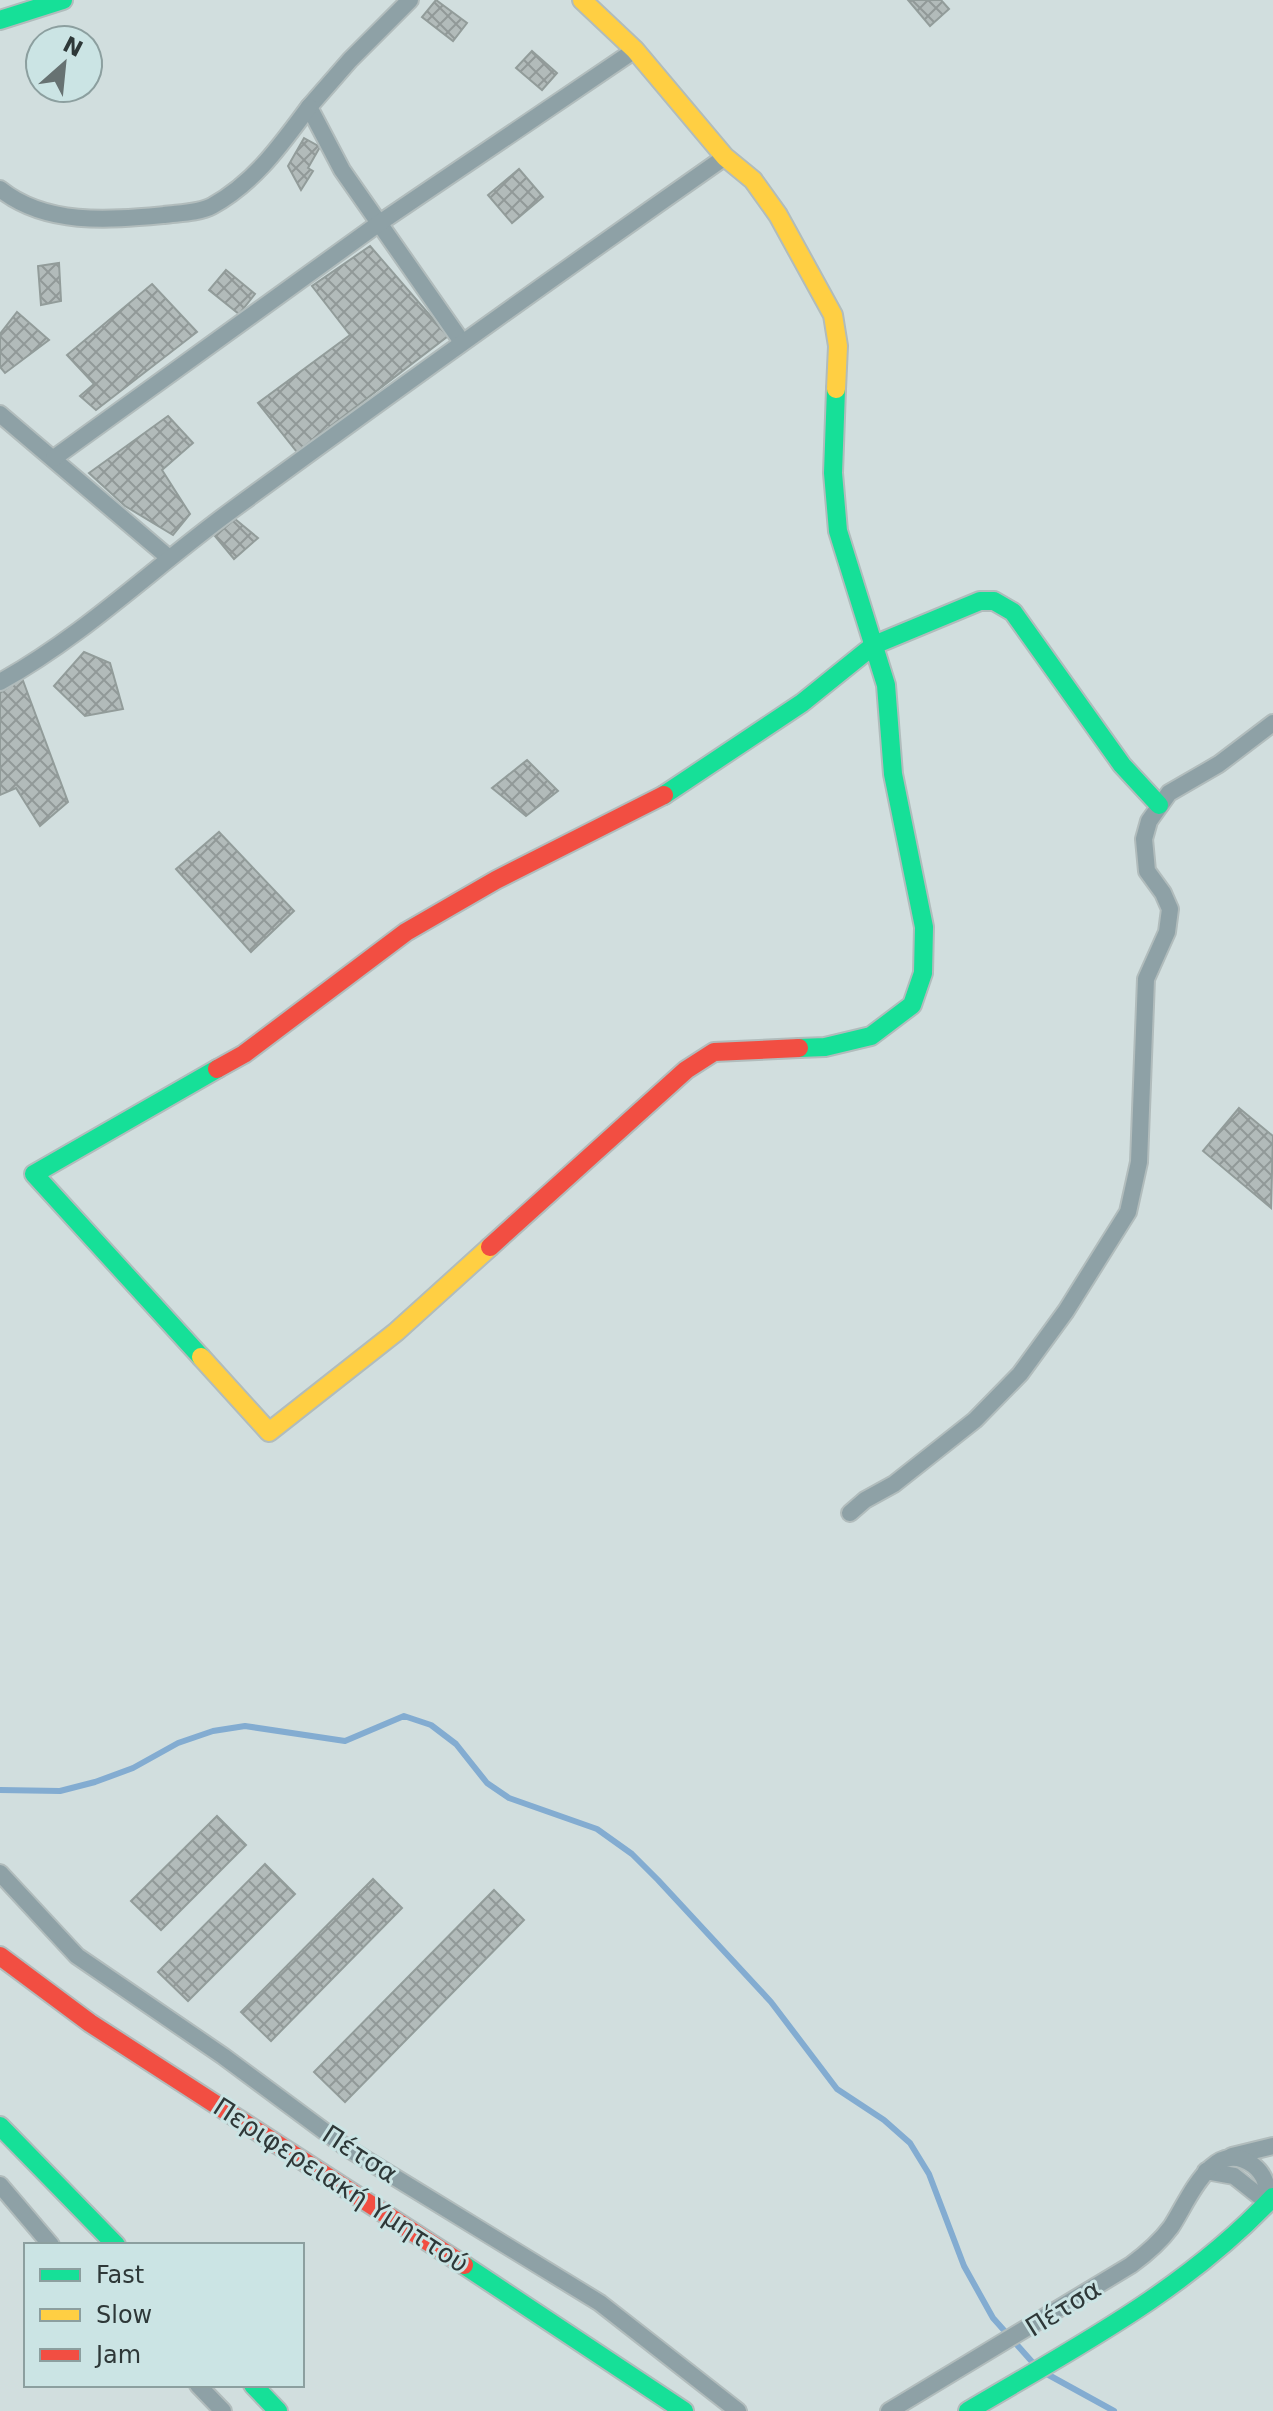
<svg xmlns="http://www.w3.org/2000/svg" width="1273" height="2411" font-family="'DejaVu Sans',sans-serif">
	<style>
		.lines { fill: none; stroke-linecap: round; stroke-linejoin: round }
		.stream { stroke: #83acd1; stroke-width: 6 }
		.building { fill: url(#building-cross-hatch); stroke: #929c9a; stroke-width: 2 }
		.street-casing { stroke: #b1bcbc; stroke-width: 20 }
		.fast-casing { stroke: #b1bcbc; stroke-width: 22 }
		.slow-casing { stroke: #b1bcbc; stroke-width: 22 }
		.jam-casing { stroke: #b1bcbc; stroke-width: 22 }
		.street { stroke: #8ea1a6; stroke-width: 16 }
		.fast { stroke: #16e098; stroke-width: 18 }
		.slow { stroke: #ffcf43; stroke-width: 18 }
		.jam { stroke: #f24e42; stroke-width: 18 }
		.labels { text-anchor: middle; stroke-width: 6; stroke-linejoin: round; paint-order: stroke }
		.street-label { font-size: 26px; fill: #2e3838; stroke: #cbe4e4 }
	</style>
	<defs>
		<pattern id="building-cross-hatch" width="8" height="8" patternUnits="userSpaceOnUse" patternTransform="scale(2)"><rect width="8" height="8" fill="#b2bbba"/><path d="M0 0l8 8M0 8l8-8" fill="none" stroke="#919998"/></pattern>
	</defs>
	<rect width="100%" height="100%" fill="#d1dede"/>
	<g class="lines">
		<g class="stream">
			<polyline points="0,1790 60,1791 95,1782 133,1768 178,1743 213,1731 245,1726 345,1741 404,1716 431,1725 456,1744 487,1783 509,1798 597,1829 632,1854 658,1880 771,2002 837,2089 884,2120 910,2143 929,2174 964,2266 993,2318 1034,2364"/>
			<polyline points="1045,2373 1114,2411"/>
		</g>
	</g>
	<g class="building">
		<polygon points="436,0 467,23 453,41 422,17"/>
		<polygon points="908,0 941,0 949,9 930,26"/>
		<polygon points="532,51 557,73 542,90 516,68"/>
		<polygon points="304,138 320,147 308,168 313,171 301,190 288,166"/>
		<polygon points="519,169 543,197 512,223 488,195"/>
		<polygon points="370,246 448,336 297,452 258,403 350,335 312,286"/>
		<polygon points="59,263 61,301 41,305 38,266"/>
		<polygon points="226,270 255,294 239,314 209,290"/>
		<polygon points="152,284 197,332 96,410 80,396 94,384 67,355"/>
		<polygon points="17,312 49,340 5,373 0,367 0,334"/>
		<polygon points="168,416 193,443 162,470 190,514 173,535 125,506 89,473"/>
		<polygon points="235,519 258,538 234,559 215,536"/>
		<polygon points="84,652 110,663 123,709 85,716 54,686"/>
		<polygon points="22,678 68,802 40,826 16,788 0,795 0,693"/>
		<polygon points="527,760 558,791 526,816 492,788"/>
		<polygon points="219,832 294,911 251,952 176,869"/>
		<polygon points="1239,1108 1273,1136 1271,1208 1203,1151"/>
		<polygon points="217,1816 246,1845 161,1930 131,1901"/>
		<polygon points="265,1864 295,1894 188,2001 158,1972"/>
		<polygon points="373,1879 402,1908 271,2041 241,2012"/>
		<polygon points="494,1890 524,1920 345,2102 314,2072"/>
	</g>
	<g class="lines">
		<defs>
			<g id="street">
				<polyline points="410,0 350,60 309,107 342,170 462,342"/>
				<path d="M0,189C46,226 109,220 164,215C178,213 199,213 212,206C255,182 280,146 309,107"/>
				<polyline points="0,414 168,557"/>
				<polyline points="54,458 378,224 635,50"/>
				<path d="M0,682C83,636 152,569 228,513C393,392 558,274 725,157"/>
				<polyline points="850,1513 865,1500 894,1484 975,1420 1020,1374 1066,1311 1128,1212 1139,1162 1146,979 1167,932 1170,909 1163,893 1147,871 1144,839 1149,821 1169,793 1219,764 1273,723"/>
				<polyline points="0,1873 77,1956 223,2056 347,2148 600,2303 738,2411"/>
				<polyline points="1232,2156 1273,2146"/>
				<polyline points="1206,2171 1234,2176 1268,2203"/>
				<polyline points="0,2185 51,2245"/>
				<polyline points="198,2385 223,2411"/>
				<path d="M889,2411L1131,2265C1146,2254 1160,2242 1171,2227C1188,2202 1212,2136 1253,2165C1266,2175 1268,2188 1268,2203"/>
			</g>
			<g id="fast">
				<polyline points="0,20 63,0"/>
				<polyline points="664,795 802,703 874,645 980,601 994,601 1013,612 1122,765 1159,805"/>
				<polyline points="799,1048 825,1047 871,1036 912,1005 923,973 924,927 893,774 886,685 838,531 833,473 836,389"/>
				<polyline points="201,1357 34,1174 217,1069"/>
				<polyline points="0,2126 116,2245"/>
				<polyline points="464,2265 684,2411"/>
				<polyline points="253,2385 278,2411"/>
				<path d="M968,2411C1076,2347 1186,2290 1273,2197"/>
			</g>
			<g id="slow">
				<polyline points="582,0 635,50 725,157 753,180 778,215 833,315 838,346 836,389"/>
				<polyline points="201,1357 269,1432 396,1332 490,1247"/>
			</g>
			<g id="jam">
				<polyline points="217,1069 244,1054 406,932 496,880 664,795"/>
				<polyline points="490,1247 686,1070 714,1052 799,1048"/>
				<polyline points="0,1956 90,2023 464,2265"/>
			</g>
		</defs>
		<use href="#street" class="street-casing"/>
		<use href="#fast" class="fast-casing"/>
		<use href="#slow" class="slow-casing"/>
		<use href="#jam" class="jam-casing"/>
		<use href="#street" class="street"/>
		<use href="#fast" class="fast"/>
		<use href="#slow" class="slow"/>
		<use href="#jam" class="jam"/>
	</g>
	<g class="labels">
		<g class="street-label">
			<text transform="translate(360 2154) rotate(33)" y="9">Πέτσα</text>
			<text transform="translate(341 2185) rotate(33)" y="9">Περιφερειακή Υμηττού</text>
			<text transform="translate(1063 2308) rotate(-32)" y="9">Πέτσα</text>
		</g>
	</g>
	<rect x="24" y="2243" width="280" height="144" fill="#cbe4e4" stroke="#8c9f9f" stroke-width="2"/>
	<rect x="40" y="2269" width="40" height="12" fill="#16e098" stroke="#8c9f9f" stroke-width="2"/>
	<text x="96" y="2283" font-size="24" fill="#2e3838">Fast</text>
	<rect x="40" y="2309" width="40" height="12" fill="#ffcf43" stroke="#8c9f9f" stroke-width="2"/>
	<text x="96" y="2323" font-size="24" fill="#2e3838">Slow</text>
	<rect x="40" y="2349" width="40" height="12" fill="#f24e42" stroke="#8c9f9f" stroke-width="2"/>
	<text x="96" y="2363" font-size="24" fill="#2e3838">Jam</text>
	<g transform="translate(64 64) rotate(27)"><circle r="38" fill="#cbe4e4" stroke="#8c9f9f" stroke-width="2"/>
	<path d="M0-6L14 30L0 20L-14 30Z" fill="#677272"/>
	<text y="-12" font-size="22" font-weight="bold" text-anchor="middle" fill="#2e3838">N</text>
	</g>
</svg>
